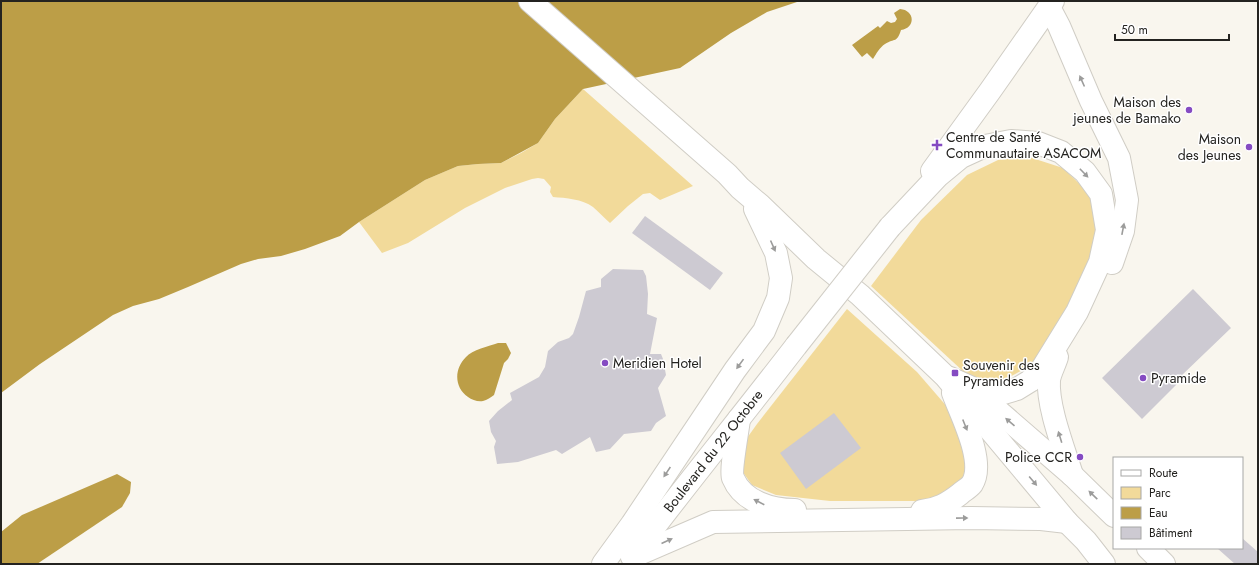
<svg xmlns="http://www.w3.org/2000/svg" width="1259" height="565" font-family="Jost,sans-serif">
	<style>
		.green { fill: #f2da9a }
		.water { fill: #bc9e47 }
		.building { fill: #cdcad2 }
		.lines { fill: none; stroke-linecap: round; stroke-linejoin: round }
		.primary-casing { stroke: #d0cdc5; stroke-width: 24 }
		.primary { stroke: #fff; stroke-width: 22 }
		.primary-bridge-casing { stroke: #d0cdc5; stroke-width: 24; stroke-linecap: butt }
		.primary-bridge { stroke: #fff; stroke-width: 22 }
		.oneway { fill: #9c9c9b }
		.poi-dot { fill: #854bc2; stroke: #fff; stroke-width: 1.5 }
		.labels { text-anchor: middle; stroke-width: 3; stroke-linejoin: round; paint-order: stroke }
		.poi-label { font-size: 14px; fill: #242320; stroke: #fff; text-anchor: start }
		.street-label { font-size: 14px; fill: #242320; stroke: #fff }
	</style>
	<rect width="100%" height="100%" fill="#f9f6ee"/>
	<g class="green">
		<path d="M583,89L693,186L660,200L650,193L643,194L628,206L610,223C604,218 599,212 593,207C582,199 566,198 553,197L550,192L551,187L544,179L538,178L532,179L505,188L465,208L408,243L382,253L359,222L425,180L458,166L478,164L501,163L521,153L538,143L555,119Z"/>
		<polygon points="1026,156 1063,168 1092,196 1099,233 1070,309 1032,365 1002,381 983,380 966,374 871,286 921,220 967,175 998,160"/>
		<polygon points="847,309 917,372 949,409 968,464 964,483 929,501 830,501 776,495 752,485 742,471 742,445 757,424"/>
	</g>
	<g class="water">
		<polygon points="1,1 800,1 767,12 731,33 680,68 583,89 555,119 538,143 501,163 478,164 458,166 425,180 359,222 340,236 305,249 281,256 258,259 241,264 188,287 159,299 133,306 113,315 40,364 1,393"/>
		<path d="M900,9C915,10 916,28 901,30C897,43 895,38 885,44C880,47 876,54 873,59L867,53L862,57L852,45L878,26L880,28L887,21L891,23L895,22L897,19L894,13Z"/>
		<path d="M498,343H506L511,353L508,359L504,363L494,395C491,397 487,400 483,401C478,402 472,400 468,397C454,387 454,369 466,357C472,350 489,346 498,343Z"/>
		<polygon points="117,474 131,482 130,493 122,507 37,564 1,564 1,532 22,515"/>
	</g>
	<g class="building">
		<polygon points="645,216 723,273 710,290 632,233"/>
		<polygon points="613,269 643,270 646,276 648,294 647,314 657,318 650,354 661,354 663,359 666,375 658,388 666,416 656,423 651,431 624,434 610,449 596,452 590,437 562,454 556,450 518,462 497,464 494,447 496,441 491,432 489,421 498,411 512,400 510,393 539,377 545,367 548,351 558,342 569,338 573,334 579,317 586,291 601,287 601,279"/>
		<polygon points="1193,289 1231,328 1181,376 1183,378 1142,419 1102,378"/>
		<polygon points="834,413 861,448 806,489 780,453"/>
		<polygon points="1242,538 1258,552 1258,564 1235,564 1217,548 1242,548"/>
	</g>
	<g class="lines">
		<defs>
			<g id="primary">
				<polyline points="530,1 727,174 740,188 760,205 816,259 860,295 945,376 1067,522 1086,541 1104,564"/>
				<polyline points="1049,7 1059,26 1091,101 1119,158 1127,200 1123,231 1112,263"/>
				<polyline points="932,171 990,91 1053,1"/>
				<polyline points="890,227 938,176 961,157 985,146 1011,141 1038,143 1061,152 1085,172 1101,194 1107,230 1100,262 1077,312 1040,372 1030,381 1017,389 997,395 972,388 950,378"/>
				<path d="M1057,357C1055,364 1050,373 1049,380C1047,406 1064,449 1072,475"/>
				<polyline points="975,391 1072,475 1114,516"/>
				<path d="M739,419C738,430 730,470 733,478C743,502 772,510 795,510"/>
				<path d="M922,511C938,509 947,504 960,494C963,491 969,488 972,484C986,462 961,415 953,393"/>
				<polyline points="1148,548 1164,564"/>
				<path d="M632,556C686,485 742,416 796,346"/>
				<polyline points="632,557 713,522 971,518 1041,519 1067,522"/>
				<polyline points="603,564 632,524 735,370 764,331 778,298 781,278 776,253 755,209"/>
			</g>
		</defs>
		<use href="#primary" class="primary-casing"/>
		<use href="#primary" class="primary"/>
		<defs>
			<polyline id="primary-bridge" points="796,346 890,227"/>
		</defs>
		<use href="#primary-bridge" class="primary-bridge-casing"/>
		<use href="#primary-bridge" class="primary-bridge"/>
	</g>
	<defs><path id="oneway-solid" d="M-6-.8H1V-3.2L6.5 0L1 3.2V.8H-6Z"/></defs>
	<g class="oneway">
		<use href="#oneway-solid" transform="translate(1082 81) rotate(-114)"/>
		<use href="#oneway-solid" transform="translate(1084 173) rotate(46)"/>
		<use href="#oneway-solid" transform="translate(1123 229) rotate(-79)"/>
		<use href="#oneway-solid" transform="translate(773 246) rotate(66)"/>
		<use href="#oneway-solid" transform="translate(740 364) rotate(126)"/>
		<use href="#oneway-solid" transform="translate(1010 422) rotate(-139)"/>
		<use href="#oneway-solid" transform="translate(965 425) rotate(68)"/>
		<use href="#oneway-solid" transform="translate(1060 437) rotate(-107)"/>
		<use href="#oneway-solid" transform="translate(667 472) rotate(124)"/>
		<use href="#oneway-solid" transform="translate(1033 481) rotate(50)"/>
		<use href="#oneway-solid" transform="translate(1093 495) rotate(-136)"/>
		<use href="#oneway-solid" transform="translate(759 502) rotate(-153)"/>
		<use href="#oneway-solid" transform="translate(962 518) rotate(-1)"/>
		<use href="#oneway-solid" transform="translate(667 541) rotate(-24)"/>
	</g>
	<g class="poi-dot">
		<circle cx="1189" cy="110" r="4"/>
		<path d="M935 139h4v4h4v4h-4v4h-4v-4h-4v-4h4z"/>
		<circle cx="1249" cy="147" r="4"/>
		<circle cx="605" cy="363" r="4"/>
		<rect x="951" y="369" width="8" height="8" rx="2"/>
		<circle cx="1143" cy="378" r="4"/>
		<circle cx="1080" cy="457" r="4"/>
	</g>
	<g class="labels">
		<g class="poi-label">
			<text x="1181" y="107" text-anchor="end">Maison des<tspan x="1181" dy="16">jeunes de Bamako</tspan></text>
			<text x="946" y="142">Centre de Santé<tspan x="946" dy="16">Communautaire ASACOM</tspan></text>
			<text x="1241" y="144" text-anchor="end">Maison<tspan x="1241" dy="16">des Jeunes</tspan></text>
			<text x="613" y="368">Meridien Hotel</text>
			<text x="963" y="370">Souvenir des<tspan x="963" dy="16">Pyramides</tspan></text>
			<text x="1151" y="383">Pyramide</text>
			<text x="1072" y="462" text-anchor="end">Police CCR</text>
		</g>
		<g class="street-label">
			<text transform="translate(713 451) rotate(-52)" y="5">Boulevard du 22 Octobre</text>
		</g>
	</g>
	<rect width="1259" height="565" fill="none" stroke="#242320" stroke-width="4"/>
	<rect x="1113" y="457" width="130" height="92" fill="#ffffff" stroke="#a7a7a6"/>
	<rect x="1121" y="470" width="20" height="6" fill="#ffffff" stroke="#a7a7a6"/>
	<text x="1149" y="477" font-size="12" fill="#242320">Route</text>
	<rect x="1121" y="487" width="20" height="12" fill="#f2da9a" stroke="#a7a7a6"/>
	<text x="1149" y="497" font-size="12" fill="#242320">Parc</text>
	<rect x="1121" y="507" width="20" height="12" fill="#bc9e47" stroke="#a7a7a6"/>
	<text x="1149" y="517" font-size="12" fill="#242320">Eau</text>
	<rect x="1121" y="527" width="20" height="12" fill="#cdcad2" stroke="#a7a7a6"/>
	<text x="1149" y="537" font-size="12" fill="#242320">Bâtiment</text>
	<path d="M1115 34v6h114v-6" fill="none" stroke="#242320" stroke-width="2"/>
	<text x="1121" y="34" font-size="12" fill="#242320" stroke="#ffffff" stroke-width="3" paint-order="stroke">50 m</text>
</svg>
